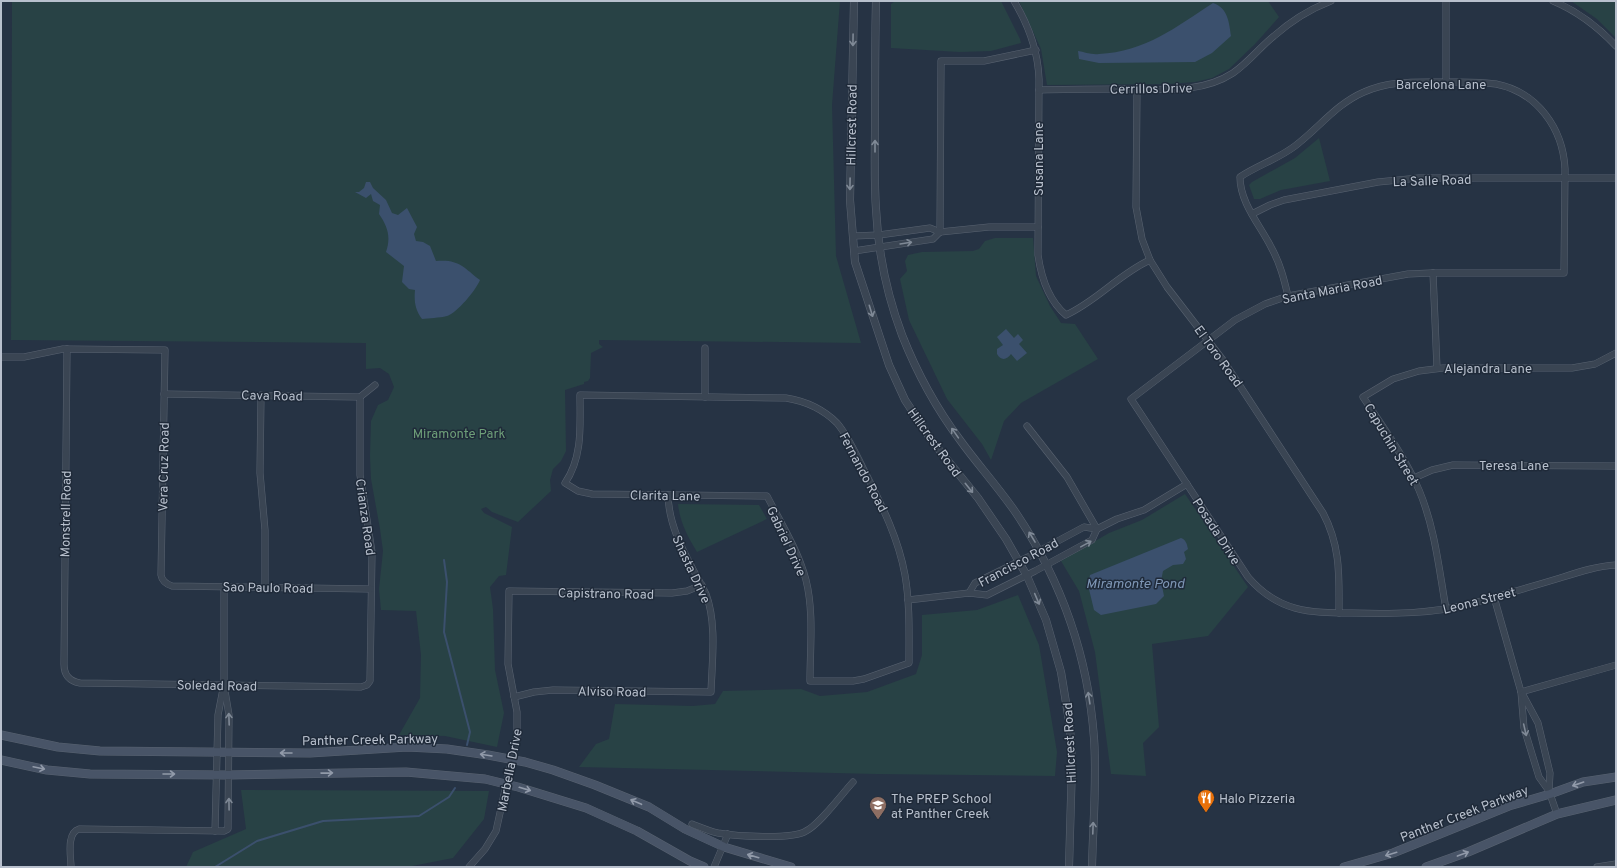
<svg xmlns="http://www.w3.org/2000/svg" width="1617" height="868" font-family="Overpass,sans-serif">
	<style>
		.green { fill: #284245 }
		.water { fill: #3b506d }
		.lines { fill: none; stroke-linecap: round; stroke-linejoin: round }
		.stream { stroke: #3b506d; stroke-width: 2 }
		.minor-casing { stroke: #596371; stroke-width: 7 }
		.tertiary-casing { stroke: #596371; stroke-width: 8 }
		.secondary-casing { stroke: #596371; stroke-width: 9 }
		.minor { stroke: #3a4553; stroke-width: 6 }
		.tertiary { stroke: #3a4553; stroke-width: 7 }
		.secondary { stroke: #485467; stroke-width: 8 }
		.oneway { stroke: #7f8996 }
		.oneway2 { stroke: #919aa9 }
		.labels { text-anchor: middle; stroke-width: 3; stroke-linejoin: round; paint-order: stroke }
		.street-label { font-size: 13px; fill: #b8c0cd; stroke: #1f2a39 }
		.park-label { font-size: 13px; fill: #6e9f79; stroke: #1f2a39 }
		.poi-label { font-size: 13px; fill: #b8c0cd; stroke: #1f2a39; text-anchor: start }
		.water-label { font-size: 14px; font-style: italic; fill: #7e96b5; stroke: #1f2a39 }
	</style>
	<rect width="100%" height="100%" fill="#263344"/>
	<g class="green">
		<polygon points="12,1 840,1 832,105 836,256 861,343 599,340 599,344 603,347 591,353 590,378 588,381 584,382 584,384 565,390 566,451 561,461 553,469 550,480 551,491 518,522 492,512 486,507 481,509 484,513 512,527 506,575 499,576 490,587 493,609 495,670 504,713 497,747 445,736 399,735 420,698 421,655 416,611 381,610 379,589 383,551 380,529 371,479 370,456 371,421 378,405 388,400 394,387 389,374 380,368 366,369 366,343 11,340"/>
		<polygon points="895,1 1001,1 1020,39 1021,43 991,51 960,52 891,48 891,4"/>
		<polygon points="1019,1 1268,1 1279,17 1255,44 1229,69 1212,78 1195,82 1169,84 1047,85 1041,49"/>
		<polygon points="1571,1 1616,1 1616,38 1597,19"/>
		<polygon points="1319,138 1330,181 1281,190 1260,199 1254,199 1249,185 1252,182 1295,158"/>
		<polygon points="995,238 1033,238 1036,276 1050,306 1061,323 1075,324 1098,359 1021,403 1004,421 991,460 982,444 947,399 909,320 900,279 907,271 905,261 908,255 922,252 973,251 979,249 985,241"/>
		<polygon points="1185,494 1248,587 1208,636 1152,644 1159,727 1143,743 1146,776 1111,774 1095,652 1079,591 1061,561 1109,533 1142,520"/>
		<path d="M678,504L759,505L767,519L697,552C688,537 680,523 678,504Z"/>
		<polygon points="1018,595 1039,645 1057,752 1055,776 876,774 579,767 596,744 609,739 615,704 693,706 715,704 723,691 801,689 820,696 867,692 916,674 922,655 922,615 977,610"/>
		<polygon points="241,790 489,791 484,819 453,858 407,867 186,867 193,852 246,829"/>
	</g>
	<g class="water">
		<path d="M1213,3C1228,8 1229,22 1231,36L1212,53L1195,62L1099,63L1079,59L1078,51C1084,52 1092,55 1099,54C1145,52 1176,27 1213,3Z"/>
		<path d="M366,182H370L373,188L386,200L392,213L398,215L407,208L417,227L414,234L416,241L423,242L430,246L436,261C459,259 463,267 480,280C476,290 457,313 447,316C439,318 429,318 422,319C415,310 414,301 415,290L409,289L402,282L404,266L386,252C391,237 388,227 379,214L380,205L373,201L371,194L366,198L355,192H359L364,188Z"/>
		<path d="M1006,329L1014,338L1018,334L1023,340L1019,344L1027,353L1017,361L1011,354C1007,360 1001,361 997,354V349L1003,345L997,337Z"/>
		<path d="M1181,538C1186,540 1187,544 1188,549L1184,552L1186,559L1183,564L1173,565L1163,571L1161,581L1164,596L1156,604L1101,615L1094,610L1088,585L1090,575Z"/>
	</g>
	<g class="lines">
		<g class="stream">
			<polyline points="444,560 447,582 444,632 470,732 467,745"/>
			<polyline points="215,867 257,841 323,821 419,816 449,797 455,788"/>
		</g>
		<defs>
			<g id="minor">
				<path d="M1014,1C1029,26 1038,50 1039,79L1038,255C1041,276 1049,301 1066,315C1097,301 1119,274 1150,260"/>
				<path d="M1553,1C1577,11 1598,27 1616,46"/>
				<polyline points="1446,82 1446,1"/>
				<path d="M1137,89L1136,207L1142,239L1150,260L1167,287L1223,360L1323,513C1341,547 1339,577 1339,613"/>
				<path d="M1039,90C1067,89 1096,89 1124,89C1161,89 1201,94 1233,73C1249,62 1260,47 1274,36C1291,21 1310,9 1331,1"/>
				<polyline points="1252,214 1270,205 1284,200 1378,182 1419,178 1616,178"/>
				<polyline points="940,232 941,61 984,61 1036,50"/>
				<polyline points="853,236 879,235 930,228 940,232 989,227 1038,227"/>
				<polyline points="854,251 933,239 940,232"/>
				<polyline points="1433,273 1437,368"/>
				<path d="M1288,296C1284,279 1280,263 1271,247C1260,225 1240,203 1240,177C1258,165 1278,159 1295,146C1319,128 1336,104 1364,92C1388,81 1413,82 1438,82C1457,82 1477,81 1496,84C1537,92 1563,128 1565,169L1564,273H1431L1408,274L1288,296L1265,304L1235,320L1131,399L1248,577C1278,612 1309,613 1352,613C1392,614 1431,614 1470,604C1500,596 1530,587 1560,578C1579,572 1597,566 1616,565"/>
				<path d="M67,349L64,664C64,675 69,681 80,683L361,687L367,685L370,681L372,552L360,475V397"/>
				<path d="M1,357H24L63,349L165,350L161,575C162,581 166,584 172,586L371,589"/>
				<polyline points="164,394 360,397 375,385"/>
				<polyline points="261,395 260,473 265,530 265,588"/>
				<path d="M580,395L786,398C805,401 823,409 837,423C848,436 855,452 863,468C880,502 898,536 905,575C910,604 909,633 909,663L864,679L853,681H810C810,648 814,612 806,580C798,550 781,523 767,496L592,494L578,491L565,483C583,457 580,425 580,395Z"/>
				<polyline points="705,397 705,348"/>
				<polyline points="1027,426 1067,477 1097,529"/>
				<polyline points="1414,478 1432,470 1453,465 1616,466"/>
				<polyline points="969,593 975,583 1028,557 1084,527 1097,529 1117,519 1144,510 1187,484"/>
				<polyline points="1494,597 1521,692 1524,728 1539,777 1549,791"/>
				<polyline points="908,600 969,593 987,595 1035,571 1092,540 1097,529"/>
				<path d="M1446,609C1439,569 1435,528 1419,490C1405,457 1383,427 1363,397L1393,379L1419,371L1443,368H1572L1595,364L1616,353"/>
				<polyline points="1521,692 1616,665"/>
				<polyline points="1523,695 1538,723 1550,773 1549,791 1557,814"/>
				<path d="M514,697L534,692L553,690L711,692C712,662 717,623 706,594C690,562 669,532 668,495"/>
				<path d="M692,824C700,827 709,831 718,833C735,836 792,840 806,831C820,824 841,795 853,782"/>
				<polyline points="215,831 218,715 223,689"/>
				<path d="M71,867C71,857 66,833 79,829L224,831L228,829L229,715L224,685V586"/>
				<polyline points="469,867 485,849 496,831 517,736 517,712 508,664 509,591 672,593 687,591 702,585"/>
				<polyline points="714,867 728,834"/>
				<polyline points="1597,867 1616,864"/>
			</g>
			<g id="tertiary">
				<polyline points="854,1 850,200 855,262 889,365 905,400 932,441 978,498 1006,539 1027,576 1046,620 1061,672 1070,727 1072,764 1069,867"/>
				<path d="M876,1C875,43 875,84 875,126C875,153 874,181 876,209C878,251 887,295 902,335C917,373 936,408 960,440C978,465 999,488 1016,513C1061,580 1088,657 1094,738C1097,781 1093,824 1092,867"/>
			</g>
			<g id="secondary">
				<polyline points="1,735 58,747 100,751 310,753 407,747 447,749 488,755 525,762 553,770 595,785 649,807 685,829 724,847 791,867"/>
				<polyline points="1,760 47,770 90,774 228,775 406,772 485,779 518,787 586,808 637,831 690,861 704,867"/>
				<polyline points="1344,867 1393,853 1509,806 1550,794 1583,782 1616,777"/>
				<polyline points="1426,867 1468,852 1557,814 1616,800"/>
			</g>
		</defs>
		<use href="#minor" class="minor-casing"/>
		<use href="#tertiary" class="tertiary-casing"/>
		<use href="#secondary" class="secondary-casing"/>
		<use href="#minor" class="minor"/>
		<use href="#tertiary" class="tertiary"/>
		<use href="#secondary" class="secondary"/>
	</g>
	<defs><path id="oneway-shaft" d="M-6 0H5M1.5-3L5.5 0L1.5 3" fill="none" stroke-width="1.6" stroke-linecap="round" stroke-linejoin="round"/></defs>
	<g class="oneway">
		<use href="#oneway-shaft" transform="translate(853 40) rotate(91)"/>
		<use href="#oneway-shaft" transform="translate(875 146) rotate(-90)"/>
		<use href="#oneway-shaft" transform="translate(850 184) rotate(91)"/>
		<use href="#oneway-shaft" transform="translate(906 243) rotate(-9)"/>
		<use href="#oneway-shaft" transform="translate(871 311) rotate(73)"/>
		<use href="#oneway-shaft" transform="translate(955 433) rotate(-125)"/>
		<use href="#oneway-shaft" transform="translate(969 488) rotate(51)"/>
		<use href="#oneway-shaft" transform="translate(1032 537) rotate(-121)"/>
		<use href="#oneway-shaft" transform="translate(1086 544) rotate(-29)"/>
		<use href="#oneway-shaft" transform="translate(1037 599) rotate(67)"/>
		<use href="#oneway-shaft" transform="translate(1089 698) rotate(-99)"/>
		<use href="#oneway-shaft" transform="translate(229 719) rotate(-92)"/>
		<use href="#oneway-shaft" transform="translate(1525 730) rotate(77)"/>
		<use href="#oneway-shaft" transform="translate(229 804) rotate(-91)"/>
		<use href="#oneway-shaft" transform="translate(1093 828) rotate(-88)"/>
	</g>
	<g class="oneway2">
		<use href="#oneway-shaft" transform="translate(286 753) rotate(180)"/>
		<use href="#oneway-shaft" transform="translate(486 755) rotate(-171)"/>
		<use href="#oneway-shaft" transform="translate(39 768) rotate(12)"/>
		<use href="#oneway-shaft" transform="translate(327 773) rotate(-1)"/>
		<use href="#oneway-shaft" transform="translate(169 774)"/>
		<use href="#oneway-shaft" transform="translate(1578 784) rotate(161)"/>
		<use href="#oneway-shaft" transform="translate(525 789) rotate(16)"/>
		<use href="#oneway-shaft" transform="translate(636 802) rotate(-157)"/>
		<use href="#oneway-shaft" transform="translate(1391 854) rotate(163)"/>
		<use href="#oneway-shaft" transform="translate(1463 854) rotate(-20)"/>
		<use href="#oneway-shaft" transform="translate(753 856) rotate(-164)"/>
	</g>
	<defs>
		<symbol id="restaurant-pin" viewBox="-11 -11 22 30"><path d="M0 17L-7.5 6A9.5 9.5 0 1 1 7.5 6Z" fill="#e8710a" stroke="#1f2a39"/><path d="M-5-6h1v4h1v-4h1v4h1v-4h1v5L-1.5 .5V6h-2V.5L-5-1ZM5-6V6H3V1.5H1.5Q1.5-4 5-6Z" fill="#fff"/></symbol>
		<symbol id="school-pin" viewBox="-11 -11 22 30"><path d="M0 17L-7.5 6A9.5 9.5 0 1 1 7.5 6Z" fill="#8d6e63" stroke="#1f2a39"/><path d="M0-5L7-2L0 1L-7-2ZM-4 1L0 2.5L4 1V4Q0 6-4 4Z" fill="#fff"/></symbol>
	</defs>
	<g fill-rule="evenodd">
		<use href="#restaurant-pin" x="1196" y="788" width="20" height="27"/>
		<use href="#school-pin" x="868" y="795" width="20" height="27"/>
	</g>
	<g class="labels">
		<g class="street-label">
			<text x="1441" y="89">Barcelona Lane</text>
			<text transform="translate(1151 88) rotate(-1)" y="5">Cerrillos Drive</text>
			<text transform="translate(851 125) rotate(-89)" y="5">Hillcrest Road</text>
			<text transform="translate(1038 159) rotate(-90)" y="5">Susana Lane</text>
			<text transform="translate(1432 180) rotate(-2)" y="5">La Salle Road</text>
			<text transform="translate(1332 289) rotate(-11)" y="5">Santa Maria Road</text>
			<text transform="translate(1219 356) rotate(54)" y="5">El Toro Road</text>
			<text x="1488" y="373">Alejandra Lane</text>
			<text transform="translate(272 395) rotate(1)" y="5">Cava Road</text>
			<text transform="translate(935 442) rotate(54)" y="5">Hillcrest Road</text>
			<text transform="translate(1392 444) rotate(59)" y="5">Capuchin Street</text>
			<text x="1514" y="470">Teresa Lane</text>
			<text transform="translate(163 467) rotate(-89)" y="5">Vera Cruz Road</text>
			<text transform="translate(864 472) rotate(62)" y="5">Fernando Road</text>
			<text transform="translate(665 495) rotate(1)" y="5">Clarita Lane</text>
			<text transform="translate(65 514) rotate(-89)" y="5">Monstrell Road</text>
			<text transform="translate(366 517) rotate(82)" y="5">Crianza Road</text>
			<text transform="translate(1217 531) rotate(57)" y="5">Posada Drive</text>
			<text transform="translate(787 541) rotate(65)" y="5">Gabriel Drive</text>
			<text transform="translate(1018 562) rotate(-28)" y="5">Francisco Road</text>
			<text transform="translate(692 569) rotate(65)" y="5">Shasta Drive</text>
			<text transform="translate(268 587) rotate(1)" y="5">Sao Paulo Road</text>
			<text transform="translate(606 593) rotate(1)" y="5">Capistrano Road</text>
			<text transform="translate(1479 600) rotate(-14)" y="5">Leona Street</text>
			<text transform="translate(217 685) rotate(1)" y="5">Soledad Road</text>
			<text transform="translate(612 691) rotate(1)" y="5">Alviso Road</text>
			<text transform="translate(370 739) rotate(-1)" y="5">Panther Creek Parkway</text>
			<text transform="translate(1069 743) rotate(-93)" y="5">Hillcrest Road</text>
			<text transform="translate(509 770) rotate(-79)" y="5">Marbella Drive</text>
			<text transform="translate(1464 813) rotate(-21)" y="5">Panther Creek Parkway</text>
		</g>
		<g class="park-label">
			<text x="459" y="438">Miramonte Park</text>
		</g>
		<g class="poi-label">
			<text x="891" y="803">The PREP School<tspan x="891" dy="15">at Panther Creek</tspan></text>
			<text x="1219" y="803">Halo Pizzeria</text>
		</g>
		<g class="water-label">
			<text x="1135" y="588">Miramonte Pond</text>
		</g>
	</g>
	<rect width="1617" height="868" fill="none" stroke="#b8c0cd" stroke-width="4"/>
</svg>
